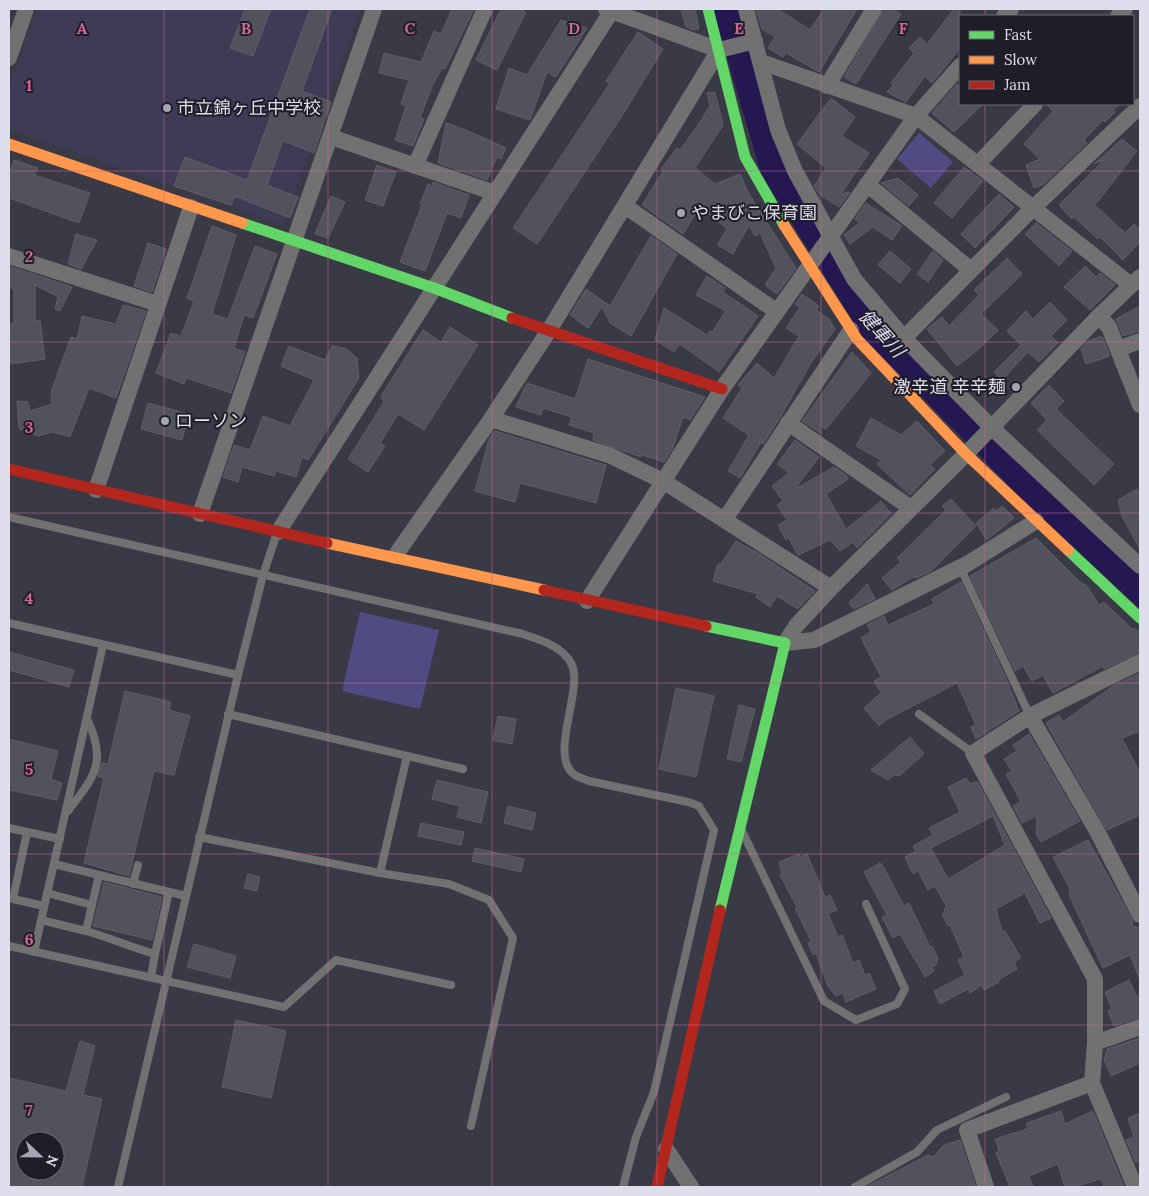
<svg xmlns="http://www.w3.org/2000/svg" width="1149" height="1196" font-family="Lora,'Noto Sans JP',serif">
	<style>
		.built { fill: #3d3b56 }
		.green { fill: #514b84 }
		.water { fill: #241752 }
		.building { fill: #52525d; stroke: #5e5d68; fill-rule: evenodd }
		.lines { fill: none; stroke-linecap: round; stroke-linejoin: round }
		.lane { stroke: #727171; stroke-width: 8 }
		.street { stroke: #727171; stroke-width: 16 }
		.fast { stroke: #63d668; stroke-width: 11 }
		.slow { stroke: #ff974d; stroke-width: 11 }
		.jam { stroke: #b3261e; stroke-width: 11 }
		.grid { fill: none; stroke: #cd6795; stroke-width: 1; stroke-opacity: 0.55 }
		.poi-dot { fill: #a5a5b3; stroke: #1e1d28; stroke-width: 2 }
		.labels { text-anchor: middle; stroke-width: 4; stroke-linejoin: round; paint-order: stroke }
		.poi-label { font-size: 18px; fill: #dedeed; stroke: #1e1d28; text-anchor: start }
		.water-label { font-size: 19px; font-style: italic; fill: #ddddf1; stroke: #1e1d28 }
		.grid-label { font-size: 16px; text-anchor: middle; font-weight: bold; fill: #cd6795; stroke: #1e1d28; stroke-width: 4; stroke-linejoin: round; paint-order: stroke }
	</style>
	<rect width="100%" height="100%" fill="#3a3a46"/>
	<polygon class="built" points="37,9 361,9 283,225 9,129 9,87"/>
	<g class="green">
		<polygon points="919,133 953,162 931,188 897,159"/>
		<polygon points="360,612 439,630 420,709 342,691"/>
	</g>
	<polygon class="water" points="713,9 740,9 758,73 849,277 1140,572 1140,609 1020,497 863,337 761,174"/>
	<g class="building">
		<polygon points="245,9 271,9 253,56 230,48"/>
		<polygon points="310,9 332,9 302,91 331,102 314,153 283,141 267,185 298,197 290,218 235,196 231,205 174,186 185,157 247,180"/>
		<polygon points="452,9 474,9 445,69 442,68 433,84 420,118 424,119 413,146 395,140 406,106 401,104 409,80 379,73 384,53 421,62 434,31 441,34"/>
		<polygon points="501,9 519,9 526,12 497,70 476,60"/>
		<polygon points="681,9 695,9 699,29 694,30 686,27"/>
		<polygon points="756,9 778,9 810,30 824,9 857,9 819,72 786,53 783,57 768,48 775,37 762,29"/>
		<polygon points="884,9 893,9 901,14 856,84 844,77"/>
		<polygon points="954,9 960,9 960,48 942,71 932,83 925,76 906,102 887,92 893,85 891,83 914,53 909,48 920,37 927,44"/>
		<polygon points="561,20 587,28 556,77 547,72 530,120 496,109 509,68 527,75"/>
		<polygon points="638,32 663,49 622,116 537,244 513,228 610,83 606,81"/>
		<polygon points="957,84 960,87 960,104 983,104 954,132 932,113"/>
		<polygon points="715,92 723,125 695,168 715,184 740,174 749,194 796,268 777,294 765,285 776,268 760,233 755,236 749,225 733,254 717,245 727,229 700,207 683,234 642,205 663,171 661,169 677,148 680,150 700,122 710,106 707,93"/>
		<polygon points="831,98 855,117 842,136 869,153 841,194 850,192 839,207 819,194 814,186 826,168 797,144"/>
		<polygon points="1046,104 1120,104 1113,110 1115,112 1105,122 1103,120 1084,140 1087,143 1044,184 1034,188 1026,165 1040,159 1024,144 1053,111"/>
		<polygon points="446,123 466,130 506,148 501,159 497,157 487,180 438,163"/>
		<polygon points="1122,139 1137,151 1095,205 1125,233 1134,224 1140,230 1140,242 1123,260 1100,237 1098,239 1074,217 1072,219 1059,205 1104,160 1094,164"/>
		<polygon points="14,160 38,168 34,175 90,193 79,223 9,198 9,173"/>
		<polygon points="377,165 396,172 383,206 365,200"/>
		<polygon points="964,167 983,181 952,218 934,203"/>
		<polygon points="898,178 918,195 909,206 881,183"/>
		<polygon points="433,182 469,195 461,218 447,213 425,271 400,262 422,205 420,204 428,184 432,186"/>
		<polygon points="999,194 1014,207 975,248 961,234"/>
		<polygon points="331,196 345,202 328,238 315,234"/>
		<polygon points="866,203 902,226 892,240 873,227 850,244 844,235 860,222 855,219"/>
		<polygon points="1036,223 1072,251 1059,266 1025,234"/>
		<polygon points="212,226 236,235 212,314 228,319 255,246 277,254 253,318 244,315 234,348 245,352 231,393 186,378 184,384 156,373 171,333 181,336 194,301 187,298"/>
		<polygon points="76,234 97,240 81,269 68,264"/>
		<polygon points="651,236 677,254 631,336 610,323 602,307 588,328 570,315 586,289 610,306"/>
		<polygon points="148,243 166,249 152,292 134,286"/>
		<polygon points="890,251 911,269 900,283 878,265"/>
		<polygon points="933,251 943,260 928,282 917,274"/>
		<polygon points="1007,258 1022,274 981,314 998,330 979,349 957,366 927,329 942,317 949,326 979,295 974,290"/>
		<polygon points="9,266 72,287 60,311 55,309 58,297 35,285 35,321 40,320 45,359 11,364 9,324 14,323 14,288 9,288"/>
		<polygon points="1085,266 1096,277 1100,273 1115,285 1090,310 1064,287"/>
		<polygon points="707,276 725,288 723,292 758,316 719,372 680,344 674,352 655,340 664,308 707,335 710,331 712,332 726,311 696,295"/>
		<polygon points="802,294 819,306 816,310 829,319 835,329 811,363 778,421 763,444 761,442 740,478 728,471 749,435 723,418 742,388 738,385 757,363 774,378 799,336 786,328 800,307 795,304"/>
		<polygon points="1050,302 1067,320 1051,336 1058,343 1039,362 1028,352 1002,380 994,372 1021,345 1007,331 1026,311 1033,319"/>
		<polygon points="123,305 146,311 116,398 89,388 70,437 52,432 38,436 19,429 17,401 28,402 30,411 52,404 51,392 71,337 77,339 82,316 116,324"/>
		<polygon points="1140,306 1140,331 1123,336 1116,319"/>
		<polygon points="450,327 478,345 424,430 398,414 380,443 385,446 368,472 348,459 384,402 381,396 423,330 441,342"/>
		<polygon points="1102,336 1110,356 1086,364 1081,349 1088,341"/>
		<polygon points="289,346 325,360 332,346 345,348 357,358 359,378 308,460 302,457 296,477 276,471 274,476 242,467 238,482 223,477 234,445 250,450 263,416 290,426 314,380 281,366"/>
		<polygon points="852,352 871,373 826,429 819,425 822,434 802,421"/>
		<polygon points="588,359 705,397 690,420 683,417 673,448 664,462 642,455 641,457 593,440 594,433 569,425 572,417 543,408 541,415 516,407 527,383 575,399"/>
		<polygon points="1049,385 1064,401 1056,409 1114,464 1094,485 1037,430 1047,420 1031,403"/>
		<polygon points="148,403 189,414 182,440 141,429"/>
		<polygon points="871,418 901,435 917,421 945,451 930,465 935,469 910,495 877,464 881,460 856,446"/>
		<polygon points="495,431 606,465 596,503 520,483 515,502 475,491 489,439"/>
		<polygon points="795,440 819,457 795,489 834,467 846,475 848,479 826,494 846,529 881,501 891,514 857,548 853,542 840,551 830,540 798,555 788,537 786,540 778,525 787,520 777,505 783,501 772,486 789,473 777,464"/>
		<polygon points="1137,489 1140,496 1140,549 1122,516 1118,500"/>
		<polygon points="951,499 976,526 931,571 916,578 915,576 892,590 882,578 901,562 897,558 946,510 942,506"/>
		<polygon points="1002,506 1014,518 987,540 976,523 994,508 996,511"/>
		<polygon points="1036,538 1080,582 1087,586 1099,605 1104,602 1131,628 1140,631 1140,652 1104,669 1103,666 1053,693 1043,675 1032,681 1023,666 1015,671 970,576"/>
		<polygon points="736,541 758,553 815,591 798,609 777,596 770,607 756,597 758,594 713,581 718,564 721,564"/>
		<polygon points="961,582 1005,676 1019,711 976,739 971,727 976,725 957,683 886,720 879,726 864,708 881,693 874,681 881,677 861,638 871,632 867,625 884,616 888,625 934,604 932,599"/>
		<polygon points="867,584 875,599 854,609 849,603"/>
		<polygon points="9,652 74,670 69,687 9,670"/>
		<polygon points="1140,673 1140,731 1122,738 1140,773 1140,815 1107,830 1046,723 1059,715 1063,722 1113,686"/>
		<polygon points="676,688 714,696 696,777 659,769"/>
		<polygon points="125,691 171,702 169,710 190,716 174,775 154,771 129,876 84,863 104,778 98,776 102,763 108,764"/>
		<polygon points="739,705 755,709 741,762 727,759"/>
		<polygon points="498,716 516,719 512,744 493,740"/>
		<polygon points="1029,734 1080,821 1041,842 1036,834 1037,816 1022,823 1013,806 1021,802 1006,774 1012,771 1004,759 1017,751 1013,745"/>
		<polygon points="910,737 924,754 899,776 894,775 888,780 871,770"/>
		<polygon points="9,739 58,751 51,779 62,783 57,800 9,790"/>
		<path d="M966,778L970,784L977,781L1051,918L1040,923L1025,893L996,909L1002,931H1005L1021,958L1014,962L1017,969L998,980L999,982L984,990L982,985L970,993L968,989L940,1004L934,991L965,975L958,960L964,957L950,925L948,926L942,914L945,912L944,909L947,907L935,886L928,890L918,871L913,874L905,857L916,851L913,846L933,835L929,828L960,812L948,787ZM993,816L1005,845L948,879L931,848Z"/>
		<polygon points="437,780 488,792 481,823 457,817 460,806 432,799"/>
		<polygon points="508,806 536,813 532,830 504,823"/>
		<polygon points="421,823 464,832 461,845 418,836"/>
		<polygon points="1088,840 1133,921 1132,926 1140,928 1140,980 1130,955 1103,968 1069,895 1070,889 1053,857"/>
		<polygon points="475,848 524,859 521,872 472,861"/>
		<polygon points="799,854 800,857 807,854 825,897 830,895 837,910 828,914 838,937 842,935 853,963 859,960 865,975 869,973 876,989 846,1002 843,993 836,996 828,986 816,953 813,955 808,943 811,941 795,908 797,907 780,875 782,874 779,862"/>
		<polygon points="880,863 883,866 904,906 909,903 930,947 932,946 938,958 936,965 932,967 934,971 925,977 900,934 893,938 882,917 887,915 864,872"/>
		<polygon points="248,874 260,877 257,891 244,888"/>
		<polygon points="104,882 162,897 152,940 93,926"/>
		<polygon points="194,944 236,956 230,978 187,967"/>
		<polygon points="1129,980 1137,997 1140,996 1140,1017 1114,1026 1108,1011 1112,1009 1105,992"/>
		<polygon points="236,1020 286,1031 271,1098 222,1087"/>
		<polygon points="1140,1038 1140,1063 1111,1076 1104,1060 1107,1049"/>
		<path d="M80,1041L95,1046L83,1095L102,1099L82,1187H9V1078L66,1091ZM25,1141H55V1171H25Z"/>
		<polygon points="1061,1111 1065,1124 1093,1111 1124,1187 1105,1187 1100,1179 1075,1187 1065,1187 1058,1164 1029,1176 1033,1187 1010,1187 996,1153 999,1150 995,1139 1027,1129 1027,1123"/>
		<polygon points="1140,1113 1140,1161 1136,1163 1126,1140 1134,1137 1128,1118"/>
		<polygon points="960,1140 976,1187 866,1187 928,1155 933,1157 944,1145"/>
	</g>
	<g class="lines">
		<g class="lane">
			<path d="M9,517L523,634C540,640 562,646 571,663C585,688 547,757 575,775C579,778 585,779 589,781L688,802L699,806L714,830L654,1092L636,1137L623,1187"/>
			<polyline points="960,567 1030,716"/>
			<polyline points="9,623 238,675"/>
			<polyline points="228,714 463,769"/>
			<polyline points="919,714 973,753"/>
			<path d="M68,811C94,777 108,762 87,719"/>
			<polyline points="9,828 60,839"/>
			<polyline points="27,832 13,899 44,906"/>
			<polyline points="743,833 824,1001 856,1020 897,1004 905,989 866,904"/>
			<polyline points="199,837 380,873 449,884 489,900 513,938 471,1126"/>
			<polyline points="54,864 99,875"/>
			<polyline points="380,873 407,756"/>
			<polyline points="133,884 138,865"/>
			<path d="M169,892L155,954C130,947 111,938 86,931L99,875C128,882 157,889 186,896"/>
			<polyline points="47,893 92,905"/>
			<polyline points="41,920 86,931"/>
			<polyline points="9,946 284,1007 336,960 451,985"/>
			<polyline points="34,952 103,645"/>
			<polyline points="151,977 155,954"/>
			<polyline points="118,1187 238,675 263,575 277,533"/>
			<polyline points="855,1187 917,1152 937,1130 1006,1097"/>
		</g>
		<g class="street">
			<polyline points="606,9 719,50 755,41"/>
			<polyline points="746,9 778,130 795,171 854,279 904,338"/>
			<polyline points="1004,16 1011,9"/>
			<polyline points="1118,16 1125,9"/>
			<polyline points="9,58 26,9"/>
			<polyline points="761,62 916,116 1131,285"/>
			<polyline points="827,86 874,9"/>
			<polyline points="1140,106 1032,209 904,338 991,427 1140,566"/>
			<polyline points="331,137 495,193"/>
			<polyline points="978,164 1035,104"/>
			<polyline points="415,166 485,9"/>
			<polyline points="867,184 971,270"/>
			<polyline points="625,206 776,311"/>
			<polyline points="9,256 158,304"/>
			<polyline points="1099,316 1109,327 1140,405"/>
			<polyline points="1118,349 1140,341"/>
			<polyline points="491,419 609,455 663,481 831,588"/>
			<polyline points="788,423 911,508"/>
			<polyline points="96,490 191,207"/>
			<polyline points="200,514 374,9"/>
			<polyline points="725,519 851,330"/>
			<polyline points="278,532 613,9"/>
			<polyline points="395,556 491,419 548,332 719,50"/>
			<polyline points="587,601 722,389 916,116 960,66"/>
			<polyline points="785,643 796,626 831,588 966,454 1099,316 1140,277"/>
			<polyline points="785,643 814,640 967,564 1036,521"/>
			<polyline points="1030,716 1097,831 1140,915"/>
			<polyline points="1095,1043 1140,1027"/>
			<polyline points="666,1149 691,1187"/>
			<polyline points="986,1187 967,1130 1092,1083"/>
			<polyline points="1135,1187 1092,1083 1095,1043 1095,979 973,753 1030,716 1140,662"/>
		</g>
		<g class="fast">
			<polyline points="708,9 745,157 784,225"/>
			<polyline points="242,223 434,288 512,318"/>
			<polyline points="1068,550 1140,618"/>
			<polyline points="706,626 785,643 720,910"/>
		</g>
		<g class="slow">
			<polyline points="9,144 242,223"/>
			<polyline points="784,225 857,339 966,454 1068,550"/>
			<polyline points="327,543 544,590"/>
		</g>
		<g class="jam">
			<polyline points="512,318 722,389"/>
			<polyline points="9,469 327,543"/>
			<polyline points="544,590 706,626"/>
			<polyline points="657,1187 720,910"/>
		</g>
	</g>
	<path class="grid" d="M164,9V1187M328,9V1187M492,9V1187M657,9V1187M821,9V1187M985,9V16M985,104V1187M9,171H1140M9,342H1140M9,513H1140M9,683H1140M9,854H1140M9,1025H1140"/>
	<g class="poi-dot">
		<circle cx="167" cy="108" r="5"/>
		<circle cx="681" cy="213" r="5"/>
		<circle cx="1016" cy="387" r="5"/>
		<circle cx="165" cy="421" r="5"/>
	</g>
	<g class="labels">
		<g class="poi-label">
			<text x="177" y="114">市立錦ヶ丘中学校</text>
			<text x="691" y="219">やまびこ保育園</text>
			<text x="1006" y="393" text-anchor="end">激辛道 辛辛麺</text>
			<text x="175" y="427">ローソン</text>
		</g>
		<g class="water-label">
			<text transform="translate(882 333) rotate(48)" y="7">健軍川</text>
		</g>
	</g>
	<g class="grid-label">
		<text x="82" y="34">A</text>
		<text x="246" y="34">B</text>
		<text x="410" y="34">C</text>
		<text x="574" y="34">D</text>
		<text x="739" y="34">E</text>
		<text x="903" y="34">F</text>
		<text x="29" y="91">1</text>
		<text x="29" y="262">2</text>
		<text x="29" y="433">3</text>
		<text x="29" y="604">4</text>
		<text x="29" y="775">5</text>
		<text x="29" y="945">6</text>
		<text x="29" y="1116">7</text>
	</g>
	<rect width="1149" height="1196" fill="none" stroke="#dedeed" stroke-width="20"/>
	<rect x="959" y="15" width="175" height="90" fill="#1e1d28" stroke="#6b6a77"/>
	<rect x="969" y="31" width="25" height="8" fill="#63d668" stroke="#6b6a77"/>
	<text x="1004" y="40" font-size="15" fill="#dedeed">Fast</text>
	<rect x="969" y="56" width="25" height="8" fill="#ff974d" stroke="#6b6a77"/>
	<text x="1004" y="65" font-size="15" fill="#dedeed">Slow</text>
	<rect x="969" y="81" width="25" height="8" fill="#b3261e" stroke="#6b6a77"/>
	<text x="1004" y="90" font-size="15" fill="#dedeed">Jam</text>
	<g transform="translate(40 1156) rotate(112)"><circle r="24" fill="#1e1d28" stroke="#6b6a77"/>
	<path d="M0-4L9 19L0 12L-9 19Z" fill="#a5a5b3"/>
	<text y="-8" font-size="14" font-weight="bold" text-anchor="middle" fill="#dedeed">N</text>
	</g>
</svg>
